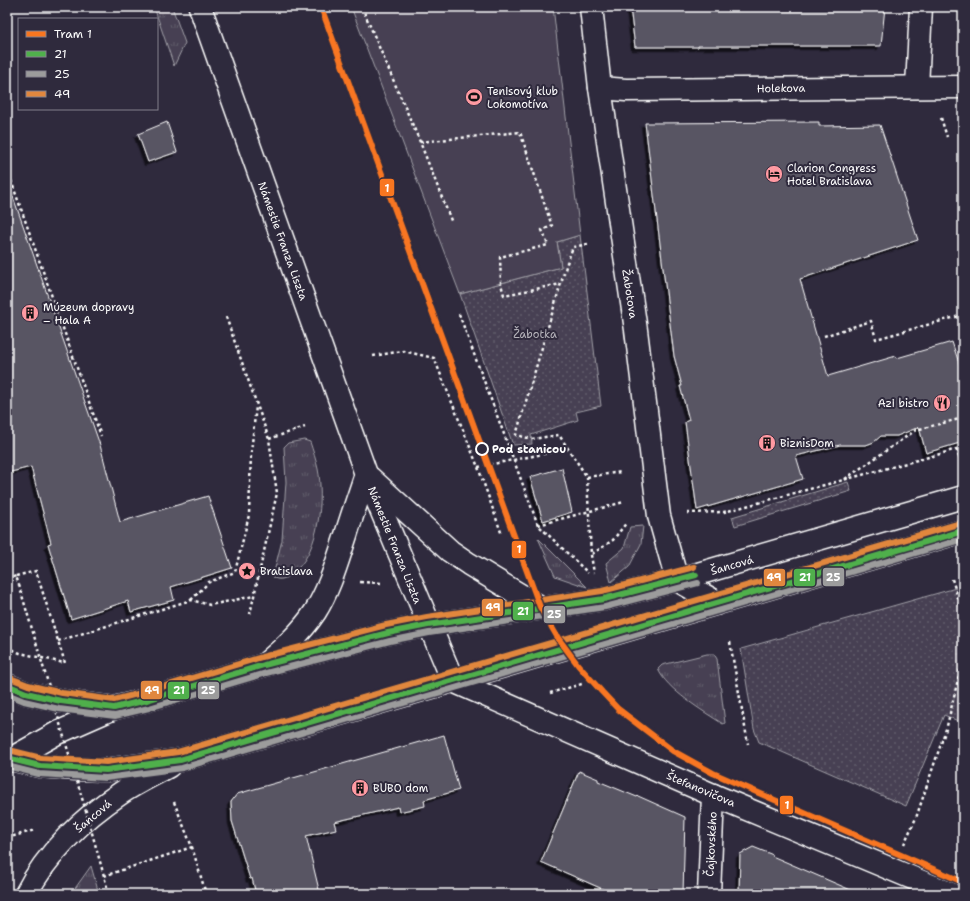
<svg xmlns="http://www.w3.org/2000/svg" width="970" height="901" font-family="'Shantell Sans',sans-serif">
	<style>
		.grass { fill: url(#grass-tufts); stroke: #a2a0a8 }
		.park { fill: url(#park-dots); stroke: #a2a0a8 }
		.pitch { fill: #464152; stroke: #a2a0a8 }
		.building { fill: #595564; stroke: #fff; filter: url(#shadow) }
		.lines { fill: none; stroke-linecap: round; stroke-linejoin: round }
		.minor-casing { stroke: #fff; stroke-width: 25 }
		.major-casing { stroke: #fff; stroke-width: 25 }
		.path { stroke: #fff; stroke-width: 2.5; stroke-dasharray: 3 3; stroke-linecap: butt }
		.minor { stroke: #2f2a3d; stroke-width: 22 }
		.major { stroke: #2f2a3d; stroke-width: 22 }
		.path-bridge { stroke: #fff; stroke-width: 2.5; stroke-dasharray: 3 3; stroke-linecap: butt }
		.bus-1-casing { stroke: #2f2a3d; stroke-width: 9 }
		.bus-2-casing { stroke: #2f2a3d; stroke-width: 9 }
		.bus-3-casing { stroke: #2f2a3d; stroke-width: 9 }
		.bus-1 { stroke: #50b04c; stroke-width: 6 }
		.bus-2 { stroke: #9c9c9c; stroke-width: 6 }
		.bus-3 { stroke: #e1873e; stroke-width: 6 }
		.tram-1-casing { stroke: #2f2a3d; stroke-width: 9 }
		.tram-1 { stroke: #f87620; stroke-width: 6 }
		.stop-dot { fill: #2f2a3d; stroke: #fff; stroke-width: 2 }
		.labels { text-anchor: middle; stroke-width: 4; stroke-linejoin: round; paint-order: stroke }
		.street-label { font-size: 11px; fill: #fff; stroke: #2f2a3d }
		.poi-label { font-size: 11px; fill: #fff; stroke: #2f2a3d; text-anchor: start }
		.park-label { font-size: 11px; fill: #b5b3ba; stroke: #2f2a3d }
		.stop-label { font-size: 11px; font-weight: bold; fill: #fff; stroke: #2f2a3d; text-anchor: start }
		.line-badge { stroke: #2f2a3d; stroke-width: 1.5 }
		.badge-label { font-size: 11px; text-anchor: middle; font-weight: bold; fill: #fff }
	</style>
	<defs>
		<pattern id="grass-tufts" width="24" height="20" patternUnits="userSpaceOnUse"><rect width="24" height="20" fill="#464152"/><path d="M3 7l-1-3M5 7V3M7 7l1-3M15 17l-1-3M17 17v-4M19 17l1-3" fill="none" stroke="#625e6c"/></pattern>
		<pattern id="park-dots" width="8" height="8" patternUnits="userSpaceOnUse"><rect width="8" height="8" fill="#464152"/><path d="M2 2h.1M6 6h.1" fill="none" stroke="#625e6c" stroke-width="1.8" stroke-linecap="round"/></pattern>
		<filter id="shadow"><feDropShadow dx="-3.5" dy="3.5" stdDeviation="0" flood-color="#0009"/></filter>
	</defs>
	<rect width="100%" height="100%" fill="#2f2a3d"/>
	<filter id="ink" filterUnits="userSpaceOnUse"><feTurbulence type="fractalNoise" baseFrequency=".025" numOctaves="2"/><feDisplacementMap in="SourceGraphic" scale="8" xChannelSelector="R" yChannelSelector="G"/><feConvolveMatrix kernelMatrix="1 2 1 2 8 2 1 2 1" color-interpolation-filters="sRGB"/></filter>
	<g filter="url(#ink)">
		<g class="grass">
			<polygon points="154,7 172,7 185,43 174,66"/>
			<path d="M304,440L310,442C313,451 316,460 318,469C324,498 319,550 296,570C289,576 283,582 274,578L271,572H274L282,540L286,482L284,447L288,443Z"/>
			<polygon points="643,526 641,544 629,567 611,582 606,563 624,548 630,527"/>
			<polygon points="538,538 587,587 555,576"/>
			<path d="M707,654H714L717,659L725,723L723,724C703,711 667,690 658,669L662,665Z"/>
			<polygon points="91,866 99,894 71,894"/>
		</g>
		<g class="park">
			<polygon points="580,235 601,406 576,412 578,420 531,435 532,444 513,445 460,294 561,267 557,242"/>
			<polygon points="848,482 851,491 735,526 732,517"/>
			<polygon points="963,586 963,723 944,715 906,806 759,742 754,729 741,649"/>
		</g>
		<polygon class="pitch" points="351,7 553,7 580,235 557,242 561,267 460,294"/>
		<g class="building">
			<polygon points="630,7 885,7 881,46 698,46 698,47 635,47"/>
			<polygon points="167,122 177,152 148,162 138,134"/>
			<polygon points="819,122 819,126 880,125 918,240 800,279 828,376 896,356 897,358 952,342 963,375 963,442 926,453 919,427 897,436 881,436 874,442 866,445 840,445 796,456 803,479 697,510 685,422 689,420 680,386 682,386 674,356 645,123"/>
			<polygon points="11,191 100,445 120,522 208,496 232,568 171,587 174,600 131,612 128,601 71,619 48,544 51,543 31,467 7,473 7,192"/>
			<polygon points="562,468 572,512 543,521 530,477"/>
			<polygon points="444,735 459,790 424,800 425,806 399,812 398,807 334,822 336,829 306,836 320,894 256,894 252,878 250,879 232,821 231,802 237,794"/>
			<polygon points="579,771 598,779 598,781 637,797 638,796 685,817 683,894 614,894 541,862"/>
			<polygon points="753,847 773,855 772,856 860,894 739,894 740,854"/>
		</g>
		<g class="lines">
			<defs>
				<g id="minor">
					<polyline points="200,7 366,474 453,681 713,795 951,894"/>
					<polyline points="591,7 600,88 636,330 659,516 677,580 718,603"/>
					<polyline points="917,87 921,7"/>
					<polyline points="600,88 626,90 963,87"/>
					<polyline points="370,478 450,551 469,564 540,607"/>
					<path d="M264,665C283,649 301,633 315,612C330,588 337,562 346,535C352,515 359,495 366,474"/>
					<polyline points="709,894 713,795"/>
				</g>
				<g id="major">
					<polyline points="7,685 26,693 61,701 114,708 147,700 264,665 388,633 428,625 604,599 677,580 963,497"/>
					<polyline points="7,758 40,766 75,769 106,770 180,760 415,692 963,531"/>
					<polyline points="7,761 57,733 114,708"/>
					<path d="M26,894C47,853 83,818 121,793C136,783 153,775 169,766"/>
				</g>
			</defs>
			<use href="#minor" class="minor-casing"/>
			<use href="#major" class="major-casing"/>
			<g class="path">
				<polyline points="363,7 364,12 420,142 452,223"/>
				<polyline points="941,118 947,137"/>
				<polyline points="420,142 520,132 552,226 542,230 548,245 500,257 501,284 504,295 561,284"/>
				<polyline points="7,169 101,436"/>
				<polyline points="588,244 573,247 567,263 516,435 532,439 559,435 587,477 591,555 594,573"/>
				<polyline points="459,314 538,525 588,573"/>
				<polyline points="226,317 269,439 277,493 250,614"/>
				<polyline points="824,336 871,321 876,339 963,315"/>
				<polyline points="373,356 403,351 434,358 478,467 502,535"/>
				<polyline points="269,439 305,427"/>
				<polyline points="956,449 963,467"/>
				<polyline points="478,467 568,449"/>
				<polyline points="587,477 621,472"/>
				<polyline points="845,479 916,430 963,418"/>
				<polyline points="7,486 10,484"/>
				<polyline points="687,513 724,512 940,454 963,447"/>
				<polyline points="538,525 624,502"/>
				<polyline points="592,554 613,540 627,522"/>
				<polyline points="16,576 36,571 65,663"/>
				<polyline points="7,579 16,576 19,585"/>
				<polyline points="952,579 963,614"/>
				<polyline points="360,582 381,583"/>
				<polyline points="191,600 209,582 235,572 249,515 251,453 256,406"/>
				<polyline points="58,641 191,600 210,605 254,596"/>
				<polyline points="730,642 748,744"/>
				<polyline points="7,647 20,653 64,663"/>
				<polyline points="550,693 582,684"/>
				<polyline points="174,802 192,847 206,894"/>
				<polyline points="7,838 35,830"/>
				<polyline points="904,844 916,818 947,726 963,658"/>
				<polyline points="104,876 192,847"/>
			</g>
			<use href="#minor" class="minor"/>
			<use href="#major" class="major"/>
			<polyline class="path-bridge" points="19,585 87,815 109,894"/>
			<defs>
				<g id="bus-1">
					<polyline points="7,685 26,693 61,701 114,708 147,700 264,665 388,633 428,625 604,599 696,575"/>
					<polyline points="7,758 40,766 106,770 180,760 963,531"/>
				</g>
				<g id="bus-2">
					<polyline points="7,694 24,701 59,709 115,716 149,708 266,673 390,641 429,633 605,607 698,583"/>
					<polyline points="7,766 39,774 106,778 182,768 963,539"/>
				</g>
				<g id="bus-3">
					<polyline points="10,678 28,685 62,693 114,700 145,692 262,657 386,625 427,617 602,591 694,567"/>
					<polyline points="9,750 41,758 106,762 178,752 961,523"/>
				</g>
			</defs>
			<use href="#bus-1" class="bus-1-casing"/>
			<use href="#bus-2" class="bus-2-casing"/>
			<use href="#bus-3" class="bus-3-casing"/>
			<use href="#bus-1" class="bus-1"/>
			<use href="#bus-2" class="bus-2"/>
			<use href="#bus-3" class="bus-3"/>
			<defs>
				<polyline id="tram-1" points="321,7 540,607 558,638 578,665 602,692 618,709 673,751 713,773 963,882"/>
			</defs>
			<use href="#tram-1" class="tram-1-casing"/>
			<use href="#tram-1" class="tram-1"/>
		</g>
	</g>
	<defs>
		<symbol id="stadium-disc" viewBox="-11 -11 22 22"><circle r="9.5" fill="#ff9aa2" stroke="#2f2a3d"/><path d="M0-5a6.5 5 0 1 0 0 10a6.5 5 0 1 0 0-10ZM-3.5-1.8h7v3.6h-7Z" fill="#111"/></symbol>
		<symbol id="hotel-disc" viewBox="-11 -11 22 22"><circle r="9.5" fill="#ff9aa2" stroke="#2f2a3d"/><path d="M-6-4.5h1.5V1H6V5H4.5V3h-9V5H-6ZM-4 0a1.8 1.8 0 1 1 3.6 0ZM.5 0V-2.5h3Q6-2.5 6 0Z" fill="#111"/></symbol>
		<symbol id="building-disc" viewBox="-11 -11 22 22"><circle r="9.5" fill="#ff9aa2" stroke="#2f2a3d"/><path d="M-4-6H4V6H1V3H-1V6H-4ZM-2.5-4.3h1.7v1.8h-1.7ZM.8-4.3h1.7v1.8H.8ZM-2.5-1h1.7V.8h-1.7ZM.8-1h1.7V.8H.8Z" fill="#111"/></symbol>
		<symbol id="restaurant-disc" viewBox="-11 -11 22 22"><circle r="9.5" fill="#ff9aa2" stroke="#2f2a3d"/><path d="M-5-6h1v4h1v-4h1v4h1v-4h1v5L-1.5 .5V6h-2V.5L-5-1ZM5-6V6H3V1.5H1.5Q1.5-4 5-6Z" fill="#111"/></symbol>
		<symbol id="sight-disc" viewBox="-11 -11 22 22"><circle r="9.5" fill="#ff9aa2" stroke="#2f2a3d"/><path d="M0-6L1.8-2.2L6-1.7L2.9 1.2L3.7 5.4L0 3.3L-3.7 5.4L-2.9 1.2L-6-1.7L-1.8-2.2Z" fill="#111"/></symbol>
	</defs>
	<g fill-rule="evenodd">
		<use href="#stadium-disc" x="464" y="87" width="20" height="20"/>
		<use href="#hotel-disc" x="764" y="164" width="20" height="20"/>
		<use href="#building-disc" x="20" y="303" width="20" height="20"/>
		<use href="#restaurant-disc" x="932" y="393" width="20" height="20"/>
		<use href="#building-disc" x="757" y="433" width="20" height="20"/>
		<use href="#sight-disc" x="237" y="561" width="20" height="20"/>
		<use href="#building-disc" x="350" y="778" width="20" height="20"/>
	</g>
	<circle class="stop-dot" cx="482" cy="449" r="6"/>
	<g class="labels">
		<g class="street-label">
			<text transform="translate(781 88) rotate(-1)" y="4">Holekova</text>
			<text transform="translate(283 241) rotate(70)" y="4">Námestie Franza Liszta</text>
			<text transform="translate(630 294) rotate(81)" y="4">Žabotova</text>
			<text transform="translate(395 545) rotate(68)" y="4">Námestie Franza Liszta</text>
			<text transform="translate(732 565) rotate(-16)" y="4">Šancová</text>
			<text transform="translate(701 789) rotate(23)" y="4">Štefanovičova</text>
			<text transform="translate(93 816) rotate(-40)" y="4">Šancová</text>
			<text transform="translate(711 844) rotate(-87)" y="4">Čajkovského</text>
		</g>
		<g class="poi-label">
			<text x="487" y="95">Tenisový klub<tspan x="487" dy="13">Lokomotíva</tspan></text>
			<text x="787" y="172">Clarion Congress<tspan x="787" dy="13">Hotel Bratislava</tspan></text>
			<text x="43" y="311">Múzeum dopravy<tspan x="43" dy="13">– Hala A</tspan></text>
			<text x="929" y="407" text-anchor="end">Azi bistro</text>
			<text x="780" y="447">BiznisDom</text>
			<text x="260" y="575">Bratislava</text>
			<text x="373" y="792">BUBO dom</text>
		</g>
		<g class="park-label">
			<text x="535" y="338">Žabotka</text>
		</g>
		<g class="stop-label">
			<text x="492" y="453">Pod stanicou</text>
		</g>
	</g>
	<g class="line-badge">
		<rect x="379" y="178" width="16" height="19" rx="4" fill="#f87620"/>
		<rect x="511" y="540" width="16" height="19" rx="4" fill="#f87620"/>
		<rect x="822" y="567" width="23" height="20" rx="4" fill="#9c9c9c"/>
		<rect x="793" y="568" width="23" height="19" rx="4" fill="#50b04c"/>
		<rect x="763" y="568" width="23" height="19" rx="4" fill="#e1873e"/>
		<rect x="481" y="598" width="23" height="19" rx="4" fill="#e1873e"/>
		<rect x="512" y="601" width="22" height="20" rx="4" fill="#50b04c"/>
		<rect x="543" y="605" width="23" height="19" rx="4" fill="#9c9c9c"/>
		<rect x="140" y="680" width="23" height="20" rx="4" fill="#e1873e"/>
		<rect x="197" y="681" width="23" height="19" rx="4" fill="#9c9c9c"/>
		<rect x="167" y="681" width="23" height="19" rx="4" fill="#50b04c"/>
		<rect x="779" y="795" width="15" height="20" rx="4" fill="#f87620"/>
	</g>
	<g class="badge-label">
		<text x="387" y="192">1</text>
		<text x="519" y="553">1</text>
		<text x="833" y="581">25</text>
		<text x="805" y="581">21</text>
		<text x="774" y="581">49</text>
		<text x="493" y="611">49</text>
		<text x="523" y="615">21</text>
		<text x="554" y="618">25</text>
		<text x="152" y="694">49</text>
		<text x="208" y="694">25</text>
		<text x="179" y="694">21</text>
		<text x="787" y="809">1</text>
	</g>
	<rect width="970" height="901" fill="none" stroke="#2f2a3d" stroke-width="24"/>
	<rect x="12" y="12" width="946" height="877" fill="none" stroke="#fff" stroke-width="1.5" filter="url(#ink)"/>
	<rect x="18" y="18" width="140" height="92" fill="#2f2a3d" stroke="#827f8b"/>
	<rect x="26" y="31" width="20" height="6" fill="#f87620" stroke="#827f8b"/>
	<text x="54" y="38" font-size="12" fill="#ffffff">Tram 1</text>
	<rect x="26" y="51" width="20" height="6" fill="#50b04c" stroke="#827f8b"/>
	<text x="54" y="58" font-size="12" fill="#ffffff">21</text>
	<rect x="26" y="71" width="20" height="6" fill="#9c9c9c" stroke="#827f8b"/>
	<text x="54" y="78" font-size="12" fill="#ffffff">25</text>
	<rect x="26" y="91" width="20" height="6" fill="#e1873e" stroke="#827f8b"/>
	<text x="54" y="98" font-size="12" fill="#ffffff">49</text>
</svg>
